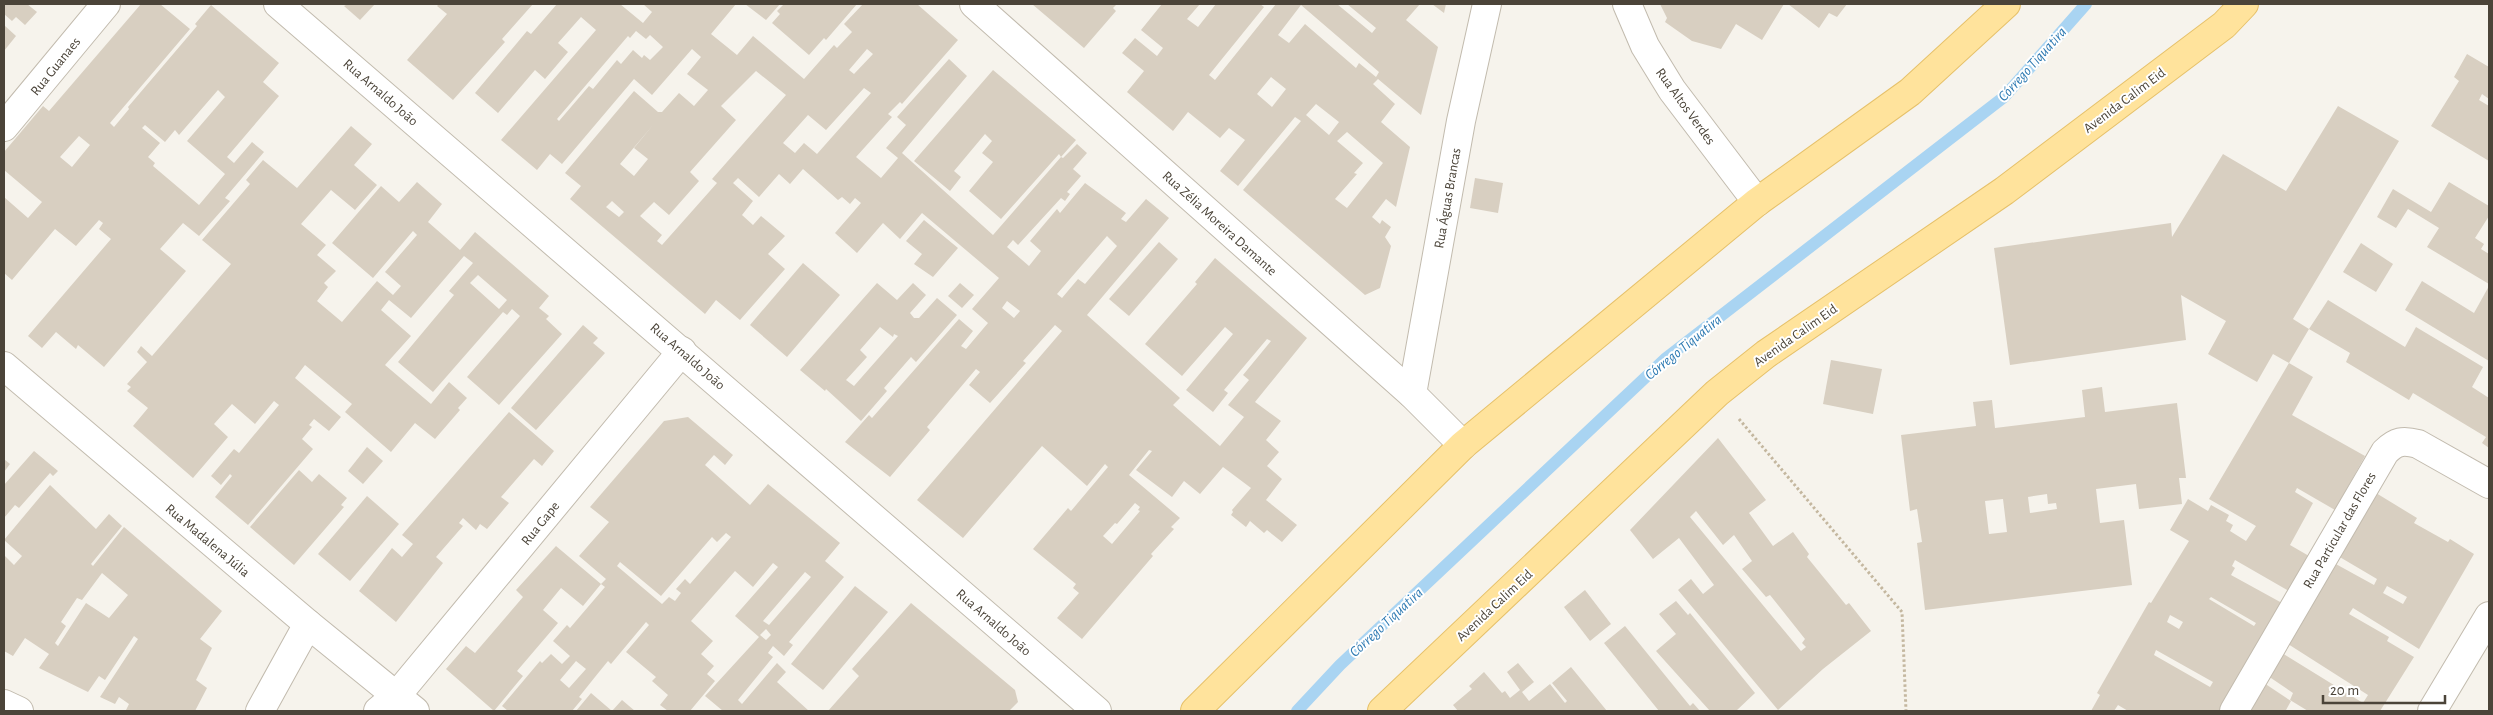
<svg xmlns="http://www.w3.org/2000/svg" width="2493" height="715" font-family="'Alegreya Sans',sans-serif">
	<style>
		.lines { fill: none; stroke-linecap: round; stroke-linejoin: round }
		.stream { stroke: #a9d4f2; stroke-width: 12 }
		.building { fill: #d8cfc1; fill-rule: evenodd }
		.minor-casing { stroke: #c2bbae; stroke-width: 30 }
		.major-casing { stroke: #e6c16a; stroke-width: 30 }
		.path { stroke: #c4b79f; stroke-width: 3; stroke-dasharray: 2.5 2.5; stroke-linecap: butt }
		.minor { stroke: #fff; stroke-width: 28 }
		.major { stroke: #ffe39c; stroke-width: 28 }
		.labels { text-anchor: middle; stroke-width: 4; stroke-linejoin: round; paint-order: stroke }
		.street-label { font-size: 14px; fill: #4b4439; stroke: #fff }
		.water-label { font-size: 15px; font-style: italic; fill: #2e7ab2; stroke: #fff }
	</style>
	<rect width="100%" height="100%" fill="#f6f3ec"/>
	<g class="lines">
		<polyline class="stream" points="1297,711 1340,665 1665,359 2004,97 2086,4"/>
	</g>
	<g class="building">
		<polygon points="4,4 27,4 37,12 25,25 16,17 12,21 4,14"/>
		<path d="M141,4H160L190,29L110,123L114,127L129,109L128,107L197,26L195,24L211,5L279,63L263,82L279,96L227,157L234,163L252,142L264,152L225,198L230,201L199,236L183,223L160,249L186,271L104,367L78,345L76,349L56,332L42,348L28,336L111,239L99,229L103,223L99,220L76,246L55,229L12,280L4,273V197L28,218L42,202L4,170V152L43,106L49,111ZM218,90L225,97L187,141L225,174L199,205L153,166L155,163L148,157L160,143L142,128L145,125L165,142L175,130L179,135ZM79,136L90,145L72,167L60,157Z"/>
		<polygon points="348,4 375,4 360,20 344,6"/>
		<polygon points="439,4 533,4 502,39 505,42 453,100 407,60 447,14 437,6"/>
		<path d="M557,4H620L643,23L652,12L643,4H736L711,34L737,55L753,36L804,79L834,45L837,48L852,32L844,24L863,4H917L958,40L902,104L900,102L888,114L892,117L856,157L881,178L898,158L886,148L906,125L897,117L949,59L967,76L902,153L993,235L1061,157L1063,158L1077,144L1087,153L1073,169L1081,176L1067,192L1070,194L1065,201L1061,198L1018,245L1013,240L1007,247L1029,266L1041,251L1030,241L1057,209L1060,213L1085,183L1126,213L1121,219L1126,222L1146,199L1169,218L1087,315L1180,398L1173,405L1220,446L1244,417L1228,405L1249,380L1243,375L1271,341L1267,339L1224,390L1228,393L1213,412L1186,390L1233,334L1225,327L1182,376L1145,344L1197,284L1195,282L1215,258L1307,338L1255,402L1281,421L1266,440L1279,452L1267,466L1282,479L1266,500L1297,525L1282,542L1267,530L1264,533L1250,521L1246,527L1231,515L1233,512L1232,510L1251,488L1223,467L1200,494L1184,481L1172,497L1136,470L1152,451L1149,450L1129,475L1180,518L1171,527L1174,529L1151,554L1153,556L1082,639L1057,618L1079,593L1073,588L1076,584L1033,549L1068,508L1071,511L1108,467L1105,464L1087,486L1042,446L963,538L917,500L1062,331L1055,325L1023,361L1026,363L990,403L969,385L980,372L976,369L927,427L930,430L890,477L845,442L869,415L872,418L959,319L973,331L961,346L966,349L988,323L972,309L999,278L922,213L900,239L883,223L857,253L835,233L861,203L855,198L850,204L842,197L838,200L803,169L790,184L779,174L759,197L738,178L733,183L753,201L742,215L753,225L761,216L785,236L768,254L785,269L740,320L716,300L705,314L570,199L581,186L565,173L634,91L658,112H662L679,93L694,106L708,90L687,74L701,57L692,49L652,95L634,79L562,164L550,154L537,170L501,140L596,30L581,17L558,43L568,52L545,79L535,70L498,113L475,93L527,31L531,34ZM636,31L646,39L650,35L663,47L650,60L644,55L642,58L633,50L621,64L617,60L593,89L589,86L559,121L557,119L628,36L630,38ZM867,49L873,54L854,74L849,70ZM756,71L786,95L712,179L717,183L662,245L657,241L662,235L640,216L654,202L669,215L699,181L690,172L736,120L721,106ZM864,88L871,93L817,154L804,143L795,153L783,143L808,115L826,130ZM653,125L634,148L648,159L634,176L620,164ZM612,201L624,212L619,217L606,207ZM1107,236L1117,246L1085,284L1078,279L1062,298L1057,294ZM1007,301L1020,311L1014,318L1002,308ZM1135,503L1140,507L1138,510L1140,511L1112,544L1103,536L1115,523L1117,524Z"/>
		<polygon points="745,4 780,4 766,20"/>
		<polygon points="784,4 857,4 826,40 824,38 809,55 772,23 780,14 777,11"/>
		<polygon points="1032,4 1117,4 1113,8 1116,11 1084,48"/>
		<path d="M1162,4H1200L1187,19L1198,27L1216,4H1260L1264,7L1209,75L1215,80L1276,4H1337L1372,33L1376,28L1347,4H1420L1406,20L1438,47L1421,115L1378,79L1373,84L1395,104L1381,122L1410,147L1396,207L1386,199L1372,217L1380,224L1382,220L1391,227L1385,237L1391,246L1380,288L1365,295L1243,190L1301,121L1295,117L1238,186L1220,171L1245,140L1229,128L1220,138L1188,112L1173,131L1127,92L1144,71L1122,53L1135,38L1157,56L1163,48L1141,30ZM1301,5L1379,72L1376,77L1359,63L1356,68L1305,24L1289,43L1278,35ZM1271,77L1286,89L1272,107L1257,94ZM1316,104L1339,122L1329,135L1306,115ZM1347,132L1383,163L1347,208L1335,199L1357,174L1354,173L1363,163L1337,141Z"/>
		<polygon points="1432,4 1446,4 1444,13"/>
		<polygon points="1660,4 1784,4 1762,40 1736,24 1721,49 1692,41 1665,22 1667,18"/>
		<polygon points="1788,4 1847,4 1837,17 1829,13 1819,28"/>
		<polygon points="4,25 16,36 4,51"/>
		<polygon points="2467,54 2489,67 2489,99 2482,94 2479,100 2489,106 2489,161 2431,126 2459,81 2454,77"/>
		<polygon points="993,70 1076,140 1061,157 1059,154 1001,219 969,191 993,162 982,153 992,141 985,134 954,171 961,177 950,191 914,161"/>
		<polygon points="2338,106 2399,141 2293,319 2309,329 2289,363 2273,354 2257,382 2208,354 2226,321 2181,295 2186,340 2010,365 1994,248 2171,223 2172,237 2223,154 2286,191"/>
		<path d="M351,126L372,144L354,165L377,185L355,210L331,190L301,224L326,245L317,255L336,271L324,283L328,287L317,301L342,322L377,281L393,295L401,286L385,272L417,235L413,231L373,278L332,243L381,186L399,202L417,182L442,204L428,222L460,250L475,232L549,296L539,308L549,316L546,319L562,334L499,405L467,377L520,316L512,309L507,315L503,312L433,392L398,362L454,295L449,291L473,263L464,256L411,318L389,300L381,310L411,336L385,365L431,404L449,382L467,398L458,408L460,410L435,439L415,423L391,452L345,412L352,404L305,365L295,378L341,417L329,431L314,419L309,425L312,427L302,439L313,449L248,525L215,497L232,476L230,474L221,485L211,476L234,449L239,453L279,405L274,401L255,424L232,404L214,424L228,437L193,478L133,426L148,408L127,391L131,387L127,384L147,362L137,352L141,346L152,356L231,264L202,240L250,184L246,180L263,160L297,188ZM478,275L507,300L499,309L470,283Z"/>
		<polygon points="1475,178 1503,183 1498,213 1470,208"/>
		<polygon points="2449,182 2489,206 2489,216 2475,238 2484,244 2481,249 2489,254 2489,284 2427,247 2439,228 2408,209 2396,228 2377,217 2393,189 2431,212"/>
		<polygon points="924,220 958,248 933,277 914,264 922,254 906,241"/>
		<polygon points="1159,242 1178,259 1129,316 1109,299"/>
		<polygon points="2361,243 2393,264 2376,292 2343,272"/>
		<polygon points="803,263 840,295 787,357 750,325"/>
		<polygon points="2422,281 2474,313 2489,286 2489,361 2405,310"/>
		<path d="M877,283L897,300L913,283L926,295L910,313L914,318H919L937,298L957,315L916,362L911,357L884,388L887,391L861,421L826,389L825,391L800,370ZM880,327L893,337L894,334L898,336L854,386L846,380L867,357L860,350Z"/>
		<polygon points="960,283 974,295 962,308 948,296"/>
		<polygon points="2328,300 2405,347 2416,327 2483,367 2472,387 2489,398 2489,448 2482,443 2486,437 2413,393 2409,400 2346,362 2350,353 2309,329"/>
		<polygon points="583,325 598,338 593,343 605,353 536,430 511,408"/>
		<polygon points="1831,360 1882,369 1873,414 1823,404"/>
		<path d="M2289,363L2313,377L2292,415L2365,456L2335,510L2297,488L2295,492L2313,503L2290,545L2309,556L2289,591L2235,560L2232,566L2235,568L2231,575L2282,603L2221,711H2128L2118,705L2114,711H2091L2100,695L2097,693L2149,602L2151,603L2189,541L2170,530L2188,499L2208,511L2211,505L2229,515L2226,521L2233,525L2230,531L2246,541L2256,526L2209,499ZM2211,597L2256,623L2254,626L2209,599ZM2170,615L2183,622L2179,629L2167,622ZM2156,650L2213,682L2210,687L2154,655Z"/>
		<path d="M2102,387L2105,412L2177,403L2186,478H2179L2182,504L2139,509L2136,484L2096,489L2100,523L2124,520L2132,585L1925,610L1917,543L1922,542L1917,509L1910,511L1901,435L1976,426L1973,402L1992,400L1995,428L2085,417L2082,390ZM2047,494L2048,504L2056,503L2057,509L2030,513L2028,497ZM2003,499L2007,532L1989,534L1985,501Z"/>
		<polygon points="509,412 554,451 542,466 534,459 501,497 509,503 487,529 480,524 476,530 463,518 459,523 463,526 436,557 443,563 396,622 359,591 392,548 402,557 413,544 402,535"/>
		<path d="M688,417L733,455L725,465L714,455L705,465L750,505L768,484L840,543L825,561L844,577L789,642L793,645L784,656L773,646L768,653L773,657L738,700L742,704L777,663L786,672L777,682L809,711H723L705,696L759,637L735,616L778,567L773,563L753,587L735,571L691,621L713,641L701,654L714,666L707,674L715,681L690,711H668L660,705L668,695L652,681L656,677L626,652L649,625L646,622L611,664L608,661L595,677L579,697L582,699L572,711H508L502,706L540,661L542,663L551,654L562,664L570,656L553,641L567,625L570,628L605,587L601,584L606,579L579,556L609,522L590,507L664,421ZM726,533L731,537L690,584L685,579L676,589L681,593L675,601L669,597L662,604L617,566L620,562L661,596L712,537L717,542ZM805,572L811,577L769,625L763,621ZM766,629L771,635L766,640L760,635ZM576,661L586,669L569,688L560,680Z"/>
		<path d="M1718,438L1766,500L1749,513L1773,546L1793,532L1809,554L1807,557L1846,605L1849,603L1871,631L1823,669L1778,710L1678,590L1691,579L1703,594L1714,585L1679,538L1653,559L1630,530ZM1696,511L1723,545L1734,535L1752,561L1742,569L1766,597L1770,595L1805,639L1802,643L1806,647L1801,651L1690,517Z"/>
		<polygon points="367,447 383,461 363,484 348,471"/>
		<polygon points="34,451 58,471 53,476 50,473 19,508 15,505 4,518 4,485"/>
		<polygon points="4,459 10,464 4,472"/>
		<polygon points="299,470 312,482 319,474 347,498 341,505 344,507 294,565 250,527"/>
		<path d="M50,485L96,529L109,514L122,526L91,564L93,566L124,527L222,611L200,639L212,648L196,680L207,688L195,711H129L126,710L129,704L119,697L115,704L100,697L138,639L134,636L105,680L99,676L88,692L39,668L49,654L25,638L13,656L4,651V555L14,565L22,556L4,540ZM102,573L128,595L109,618L86,603L58,646L55,643L66,626L61,622L77,598L82,600Z"/>
		<path d="M2376,493L2417,518L2414,523L2448,542L2450,539L2474,554L2419,649L2353,608L2349,614L2389,637L2387,641L2414,657L2380,711H2308L2290,700L2293,693L2268,676L2282,653L2363,703L2368,695L2288,644L2334,563L2374,585L2377,579L2338,556ZM2387,586L2407,597L2403,604L2383,593Z"/>
		<polygon points="367,496 399,524 350,581 318,554"/>
		<polygon points="556,546 601,584 583,606 561,588 543,610 558,623 517,671 523,676 494,711 446,669 466,646 475,653 523,597 516,590"/>
		<polygon points="855,586 888,612 823,690 791,664"/>
		<polygon points="1585,590 1611,624 1590,641 1564,607"/>
		<polygon points="1676,601 1688,615 1690,613 1755,693 1736,711 1710,711 1656,651 1676,634 1659,614"/>
		<polygon points="911,603 1015,690 1018,702 1009,711 828,711 859,676 852,669"/>
		<polygon points="1625,626 1690,706 1693,703 1700,711 1659,711 1604,643"/>
		<polygon points="1518,663 1534,682 1522,692 1529,701 1550,684 1565,703 1567,701 1552,683 1571,667 1607,711 1458,711 1453,705 1472,689 1469,686 1484,672 1502,693 1505,691 1510,698 1520,690 1507,672"/>
		<polygon points="2264,683 2291,701 2286,710 2288,711 2246,711"/>
		<polygon points="591,693 612,711 622,700 635,711 576,711"/>
	</g>
	<g class="lines">
		<defs>
			<g id="minor">
				<polyline points="278,4 1097,711"/>
				<polyline points="974,4 1412,394 1463,445"/>
				<polyline points="1627,4 1645,46 1672,90 1757,202"/>
				<polyline points="4,127 106,4"/>
				<polyline points="4,366 308,624 415,711"/>
				<polyline points="1412,394 1461,121 1487,4"/>
				<polyline points="4,704 19,711"/>
				<polyline points="260,711 308,624"/>
				<polyline points="378,711 397,695 682,351"/>
				<path d="M2234,711L2385,452C2396,441 2403,440 2418,444L2489,484"/>
				<polyline points="2432,711 2489,616"/>
			</g>
			<g id="major">
				<polyline points="1195,711 1463,445 1757,202 1910,92 2006,4"/>
				<polyline points="1382,711 1717,393 1766,354 2004,191 2224,25 2244,4"/>
			</g>
		</defs>
		<use href="#minor" class="minor-casing"/>
		<use href="#major" class="major-casing"/>
		<polyline class="path" points="1739,419 1902,612 1906,711"/>
		<use href="#minor" class="minor"/>
		<use href="#major" class="major"/>
	</g>
	<g class="labels">
		<g class="street-label">
			<text transform="translate(55 66) rotate(-51)" y="5">Rua Guanaes</text>
			<text transform="translate(381 92) rotate(41)" y="5">Rua Arnaldo João</text>
			<text transform="translate(2124 100) rotate(-37)" y="5">Avenida Calim Eid</text>
			<text transform="translate(1686 106) rotate(54)" y="5">Rua Altos Verdes</text>
			<text transform="translate(1447 198) rotate(-80)" y="5">Rua Águas Brancas</text>
			<text transform="translate(1220 223) rotate(42)" y="5">Rua Zélia Moreira Damante</text>
			<text transform="translate(1795 335) rotate(-35)" y="5">Avenida Calim Eid</text>
			<text transform="translate(688 356) rotate(41)" y="5">Rua Arnaldo João</text>
			<text transform="translate(540 523) rotate(-51)" y="5">Rua Gape</text>
			<text transform="translate(2339 530) rotate(-60)" y="5">Rua Particular das Flores</text>
			<text transform="translate(208 540) rotate(40)" y="5">Rua Madalena Júlia</text>
			<text transform="translate(1494 605) rotate(-43)" y="5">Avenida Calim Eid</text>
			<text transform="translate(994 622) rotate(41)" y="5">Rua Arnaldo João</text>
		</g>
		<g class="water-label">
			<text transform="translate(2032 64) rotate(-48)" y="5">Córrego Tiquatira</text>
			<text transform="translate(1683 347) rotate(-39)" y="5">Córrego Tiquatira</text>
			<text transform="translate(1386 622) rotate(-43)" y="5">Córrego Tiquatira</text>
		</g>
	</g>
	<rect width="2493" height="715" fill="none" stroke="#4b4439" stroke-width="10"/>
	<path d="M2323 695v8h122v-8" fill="none" stroke="#4b4439" stroke-width="2.5"/>
	<text x="2330" y="695" font-size="15" fill="#4b4439" stroke="#ffffff" stroke-width="4" paint-order="stroke">20 m</text>
</svg>
